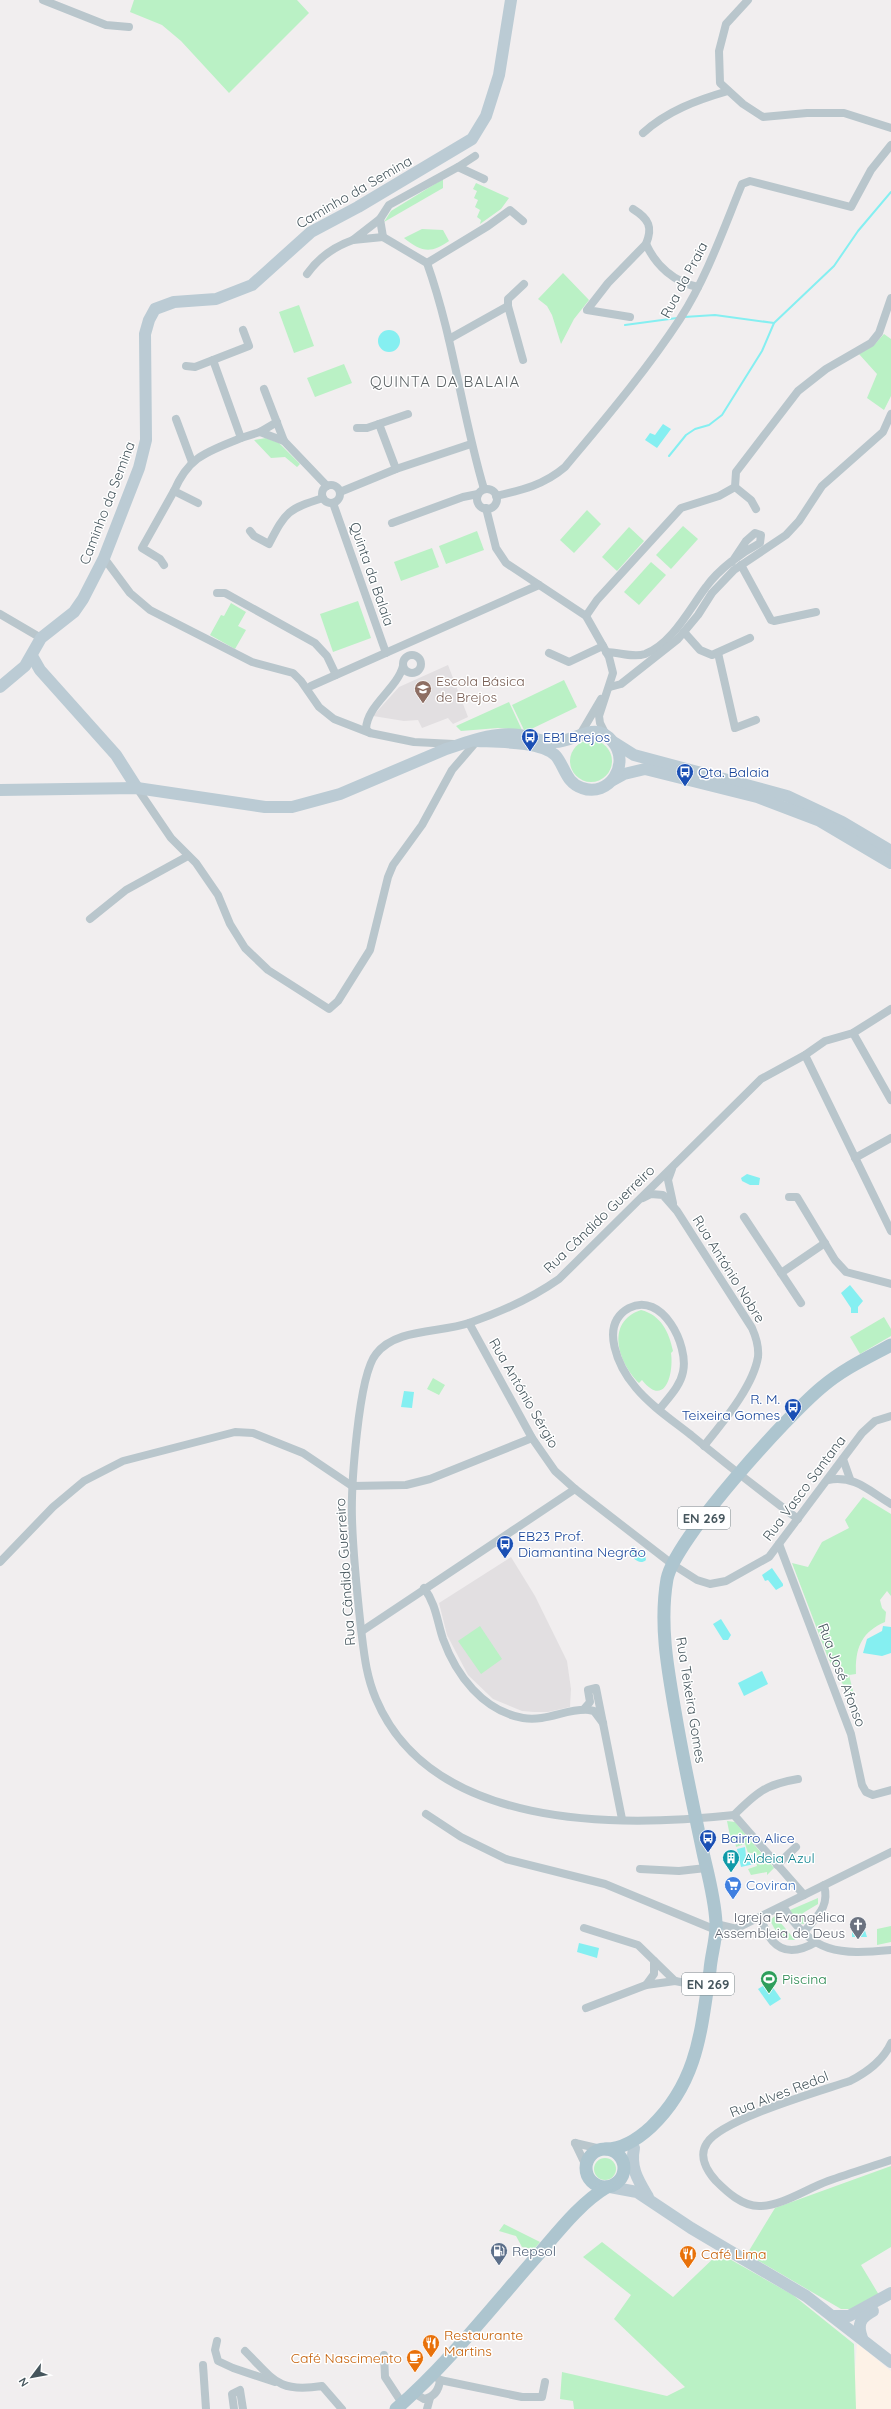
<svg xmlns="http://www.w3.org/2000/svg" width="891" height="2409" font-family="Quicksand,sans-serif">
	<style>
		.commercial { fill: #fdf2e7 }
		.education { fill: #e2dfe1 }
		.green { fill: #baf1c5 }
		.water { fill: #85eff1 }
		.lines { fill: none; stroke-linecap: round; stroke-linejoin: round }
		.stream { stroke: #85eff1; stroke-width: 2 }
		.street { stroke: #b9c6cc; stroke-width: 8 }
		.secondary { stroke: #bbcbd4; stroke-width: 12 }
		.primary { stroke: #adc5cf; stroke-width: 13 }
		.labels { text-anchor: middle; stroke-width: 3; stroke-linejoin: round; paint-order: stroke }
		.shield { fill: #fff; stroke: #7e898e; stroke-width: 1 }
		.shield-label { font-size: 13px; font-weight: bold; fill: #46565d }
		.street-label { font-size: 14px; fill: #46565d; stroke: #fff }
		.education-label { font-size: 14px; fill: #785e54; stroke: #fff; text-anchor: start }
		.transit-label { font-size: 14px; fill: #164399; stroke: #fff; text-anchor: start }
		.culture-label { font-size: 14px; fill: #0d838f; stroke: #fff; text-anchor: start }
		.shop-label { font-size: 14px; fill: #366cbe; stroke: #fff; text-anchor: start }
		.worship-label { font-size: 14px; fill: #5b616d; stroke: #fff; text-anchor: end }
		.leisure-label { font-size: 14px; fill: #27864d; stroke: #fff; text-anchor: start }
		.service-label { font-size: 14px; fill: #4e5e75; stroke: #fff; text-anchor: start }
		.food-label { font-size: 14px; fill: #c56008; stroke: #fff; text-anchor: start }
		.neighbourhood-label { font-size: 15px; letter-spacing: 1px; fill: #5b6164; stroke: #fff }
	</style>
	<rect width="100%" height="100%" fill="#f1eeef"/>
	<polygon class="commercial" points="857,2343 891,2371 891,2409 852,2409"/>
	<g class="education">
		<polygon points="448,665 468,717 453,724 448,718 422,728 418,720 404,721 373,716 399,687"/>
		<polygon points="511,1557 535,1596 567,1661 571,1689 570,1707 548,1712 534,1712 522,1711 493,1699 468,1675 447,1635 439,1603"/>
	</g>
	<g class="green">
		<polygon points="134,0 297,0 309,13 229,93 181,41 162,25 130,12"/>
		<polygon points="443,179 443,188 384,222 391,211"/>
		<polygon points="476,183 509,198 501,209 480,224 481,220 477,217 480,210 475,207 478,200 474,198 477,191 473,189"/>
		<path d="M422,229L443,230L449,241C431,254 421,252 404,238Z"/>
		<polygon points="563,273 589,300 574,319 561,344 552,315 547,306 538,299"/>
		<polygon points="299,305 314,346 294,353 279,312"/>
		<polygon points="884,334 891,339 891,396 884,410 867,398 877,374 859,354 874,345"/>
		<polygon points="344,364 352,383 315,397 307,378"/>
		<polygon points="266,438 279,443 300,464 297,467 285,457 271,458 254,440"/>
		<polygon points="587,510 601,524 574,553 560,540"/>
		<polygon points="683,526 698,539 671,569 656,555"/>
		<polygon points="629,527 644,541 617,571 602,557"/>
		<polygon points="477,531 484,550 446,564 439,546"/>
		<polygon points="432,548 439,567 401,581 394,562"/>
		<polygon points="651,562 666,575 639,605 624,592"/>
		<polygon points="358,601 371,638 333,652 320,614"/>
		<polygon points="231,603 246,612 238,626 246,630 235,649 210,635 221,615 224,616"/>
		<polygon points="564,680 577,707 525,732 512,705"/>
		<polygon points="509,702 522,730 498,728 461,731 456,726"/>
		<circle cx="591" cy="761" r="21"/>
		<path d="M641,1310C661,1315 669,1332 673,1351L671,1353C674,1373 665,1409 642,1380L639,1383C618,1362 605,1322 641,1310Z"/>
		<polygon points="884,1317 891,1329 891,1336 860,1354 850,1337"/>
		<polygon points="433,1378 445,1385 439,1395 427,1389"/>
		<path d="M863,1497L891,1514V1596L887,1591L880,1600L882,1608L886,1612L885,1622C861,1632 855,1649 856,1674L849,1675L854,1695L850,1697L828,1658L792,1563L808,1567L822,1542L849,1528L845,1520Z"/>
		<polygon points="480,1626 502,1659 481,1674 458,1641"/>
		<polygon points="727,1821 735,1822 774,1868 767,1875 767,1872 751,1875 748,1869 757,1866 754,1853 748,1853 745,1844 736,1847 735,1841 731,1841"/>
		<polygon points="818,1898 818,1904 803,1913 804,1924 797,1923 795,1916 790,1916 790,1910"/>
		<path d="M775,1916L795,1940C781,1941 775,1931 770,1920Z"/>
		<polygon points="891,1926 891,1942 877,1945 877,1929"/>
		<circle cx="605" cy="2169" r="11"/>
		<polygon points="891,2166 891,2247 861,2265 879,2295 856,2309 841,2309 747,2254 775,2208"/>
		<polygon points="504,2224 540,2242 534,2249 522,2247 516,2236 499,2231"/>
		<polygon points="602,2242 673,2297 719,2253 793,2295 854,2344 856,2409 574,2409 573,2401 560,2399 562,2372 667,2396 685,2387 614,2319 631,2295 583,2257"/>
	</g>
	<g class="water">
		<circle cx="389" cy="341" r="11"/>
		<polygon points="663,424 671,429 657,448 645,440 650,433 655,435"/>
		<polygon points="747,1174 760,1178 759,1185 750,1185 742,1181 741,1178"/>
		<polygon points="850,1285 863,1301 858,1307 858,1313 851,1313 851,1308 841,1293"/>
		<polygon points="404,1391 414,1392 412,1408 401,1407"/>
		<path d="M633,1546L645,1555L646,1560C639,1566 633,1557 628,1553Z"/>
		<polygon points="772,1568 783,1584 783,1586 776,1590 768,1580 765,1581 762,1575"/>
		<polygon points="721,1619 731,1635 728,1640 723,1640 713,1624"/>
		<polygon points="883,1626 891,1627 891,1653 882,1656 863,1653 867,1639 882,1631"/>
		<polygon points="762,1671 768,1684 744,1696 738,1683"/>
		<polygon points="745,1847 746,1856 752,1855 754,1864 741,1867 737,1849"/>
		<polygon points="857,1921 862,1921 867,1937 852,1937 852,1927"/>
		<polygon points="579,1943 599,1948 597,1958 577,1952"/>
		<polygon points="769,1982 781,1999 770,2006 758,1989"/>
	</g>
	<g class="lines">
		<g class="stream">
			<polyline points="684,317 715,315 774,323 834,266 858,231 891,192"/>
			<polyline points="625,325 677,318"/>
			<polyline points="669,456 686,435 695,429 709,425 722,415 762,351 774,323"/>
		</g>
		<g class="street">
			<polyline points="43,0 106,25 129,27"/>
			<polyline points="748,0 726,24 719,51 720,83 743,104 763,117 807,113 844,113 891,128"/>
			<path d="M643,133C667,111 697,100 728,91"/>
			<polyline points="458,167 475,156"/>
			<path d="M484,179L458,167L389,205L380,219L383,237L427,263C453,336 462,415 484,489"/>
			<path d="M633,209C649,219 653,227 646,244"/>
			<polyline points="380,219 353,240 383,237"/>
			<polyline points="427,263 488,226 510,210 523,221"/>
			<path d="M307,274C319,257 333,247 353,240"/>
			<polyline points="508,306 508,299 524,284"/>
			<path d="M630,317L587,310L608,283L646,244C656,266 674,282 698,287"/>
			<polyline points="449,339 508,306 523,360"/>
			<polyline points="213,360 241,438 260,432 277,422"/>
			<polyline points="186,366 195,367 249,346 243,330"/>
			<polyline points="264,389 284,441 327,486"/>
			<polyline points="176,419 192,462"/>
			<polyline points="379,424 396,469"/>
			<polyline points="357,428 367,428 408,414"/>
			<polyline points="260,432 284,441"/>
			<circle cx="331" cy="494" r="9"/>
			<polyline points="735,487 751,500 756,509"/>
			<circle cx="487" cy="499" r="10"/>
			<polyline points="340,492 396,469 471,444"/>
			<path d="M496,496C522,490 544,485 565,467C605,419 646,371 680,319C707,277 723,230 742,184L750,181L851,207L871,170L891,145"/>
			<path d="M198,503L174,491C189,456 207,452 241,438"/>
			<polyline points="333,503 386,653"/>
			<polyline points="486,508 496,548 506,563 586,616 603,646 609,657 613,673 599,716 600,723 606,735"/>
			<polyline points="392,523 463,497 478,494"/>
			<path d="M250,531L254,536L269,544C286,511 288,509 323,498"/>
			<polyline points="104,558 130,593 150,610 252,662 293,673 301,681 319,707 334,719 370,733 414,742 454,744"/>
			<polyline points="164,565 160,559 142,548 174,491"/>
			<polyline points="741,565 771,620 774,621 816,612"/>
			<polyline points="217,593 225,593 315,643 327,656 336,675"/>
			<polyline points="0,614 41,638"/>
			<polyline points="586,616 597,600 681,508 719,496 735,487 736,472 798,391 826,369 871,343 879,333 891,298"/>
			<polyline points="684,632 700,650 712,655 750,638"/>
			<path d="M606,652C619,652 633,658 645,654C672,644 690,608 706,587C719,569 741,553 760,543L761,535L755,533L746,541L732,562"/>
			<polyline points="549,653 569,662 603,646"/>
			<polyline points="718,653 735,728 756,720"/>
			<circle cx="412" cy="664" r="9"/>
			<polyline points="311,686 539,585"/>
			<polyline points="610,687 621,684 678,639 698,615 712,593 734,570 786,535 799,521 822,486 883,432 891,414"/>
			<path d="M370,733L366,729C367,705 397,689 403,666"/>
			<polyline points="581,733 601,699"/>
			<polyline points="137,788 171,838 196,863 218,895 230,924 245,948 268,970 329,1009 338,1001 370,950 388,877 393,865 422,825 452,770 477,741"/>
			<polyline points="90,919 126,890 188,856"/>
			<polyline points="853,1033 891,1100"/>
			<polyline points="805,1055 891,1231"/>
			<polyline points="855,1158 891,1138"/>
			<polyline points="672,1169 668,1180 673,1203"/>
			<polyline points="789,1197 797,1197 835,1260 846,1272 891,1284"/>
			<path d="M643,1198L651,1194L663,1195L677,1211L752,1328C756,1337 759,1347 758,1357C753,1387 722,1423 704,1446"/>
			<polyline points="744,1217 801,1303"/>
			<polyline points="781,1273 825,1243"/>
			<polyline points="469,1323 532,1438 555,1471 575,1489 672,1564 697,1580 710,1584 726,1581 769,1557 862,1433 875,1421 891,1416"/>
			<path d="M659,1410C668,1398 680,1387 683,1372C689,1345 662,1291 629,1308C598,1325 619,1368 636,1388C651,1406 672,1420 691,1435C726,1464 762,1492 798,1519"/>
			<polyline points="843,1459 850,1479"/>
			<path d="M828,1480C855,1475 869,1491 891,1504"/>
			<polyline points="779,1544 851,1734 862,1785 866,1792 873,1795 891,1790"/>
			<polyline points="0,1562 53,1507 84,1481 123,1461 235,1432 253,1433 303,1453 352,1486 406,1485 430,1479 532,1438"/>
			<path d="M424,1588C436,1604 437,1621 443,1639C456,1675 483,1711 523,1718C547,1722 567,1708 589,1710L594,1711L603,1723"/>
			<polyline points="362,1631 575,1489"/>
			<polyline points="584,1709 590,1702 588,1690 596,1688 622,1819"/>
			<polyline points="426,1814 461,1837 506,1859 605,1884 716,1930"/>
			<path d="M734,1815C756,1793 766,1784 798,1779"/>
			<polyline points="777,1865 796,1847"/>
			<polyline points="640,1869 679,1871 706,1868"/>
			<path d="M804,1895L734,1815C615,1828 431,1829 376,1699C366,1676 364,1653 361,1629C357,1592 353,1556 352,1519C351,1489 358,1376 376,1354C396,1328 440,1333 469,1323C501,1312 532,1298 559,1279L761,1079L805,1055L825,1041L853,1033L891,1009"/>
			<path d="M783,1906C811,1954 840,1955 891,1950"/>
			<path d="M761,1918C770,1948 787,1959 816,1942"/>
			<polyline points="716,1924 737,1929"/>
			<polyline points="584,1928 638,1945 675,1981 707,1987"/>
			<path d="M804,1932C817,1916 830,1907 824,1885"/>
			<polyline points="713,1940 891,1852"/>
			<polyline points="646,1985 654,1974 654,1961"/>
			<polyline points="586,2008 646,1985 675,1981"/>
			<path d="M891,2043C883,2061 867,2072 850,2081C821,2091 722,2119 707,2143C698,2156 707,2171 716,2181C727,2192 742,2206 759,2206C782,2206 806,2189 828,2181C848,2174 870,2167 891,2160"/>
			<polyline points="575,2143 601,2149"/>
			<polyline points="575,2143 586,2166"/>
			<polyline points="217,2341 215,2350 218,2361 233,2368 275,2382"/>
			<path d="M245,2351C274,2380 278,2393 322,2386L342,2409"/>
			<polyline points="384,2355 385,2377 402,2403"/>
			<polyline points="203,2365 206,2409"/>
			<polyline points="440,2380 522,2397 542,2397 545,2382"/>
			<path d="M414,2393L424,2399C434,2397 439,2390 440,2380L436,2377"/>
			<polyline points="234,2409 232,2394 240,2390 243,2409"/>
			<polyline points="427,2409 430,2398"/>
		</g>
		<g class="secondary">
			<polyline points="32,656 40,670 116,755 137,788"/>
			<polyline points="0,687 25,666 41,638 74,612 83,599 104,558 139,468 146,440 145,334 149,320 155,309 174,302 216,299 252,285 311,232 358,207 472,139 486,116 499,75 511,0"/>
			<polyline points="615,743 634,755 787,796 842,822 891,851"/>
			<polyline points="613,780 624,774 645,769 757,797 820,821 891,863"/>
			<path d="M0,790L137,788L265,807H292L340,794L446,749C468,742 496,731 519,735C531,737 543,742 555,742C576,742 595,719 613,742C631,764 609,798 582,788C566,783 565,767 556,756C542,741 496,742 477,741"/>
			<path d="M634,2148C630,2168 638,2180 648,2197"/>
			<polyline points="610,2187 637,2192 691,2228 806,2296 891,2362"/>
			<polyline points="832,2316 849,2316 891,2293"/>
			<path d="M862,2338C857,2324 860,2318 873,2311"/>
		</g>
		<g class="primary">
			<path d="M606,2149C623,2149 638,2139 651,2127C698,2082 701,2031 710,1970C711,1955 717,1937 716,1923C715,1901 709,1878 704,1857C694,1810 684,1764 676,1717C668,1671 659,1625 667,1579C675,1539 787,1416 822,1387C843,1369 867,1358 891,1345"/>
			<circle cx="605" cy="2168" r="19"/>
			<path d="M396,2409C448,2364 492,2307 538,2255C558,2232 580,2203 607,2187"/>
		</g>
	</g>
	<defs>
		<symbol id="school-pin" viewBox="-11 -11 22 30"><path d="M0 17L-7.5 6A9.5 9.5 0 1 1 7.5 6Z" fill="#8d6e63" stroke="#fff"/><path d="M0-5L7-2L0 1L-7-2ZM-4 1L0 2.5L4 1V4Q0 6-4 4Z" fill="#fff"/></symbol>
		<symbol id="bus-pin" viewBox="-11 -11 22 30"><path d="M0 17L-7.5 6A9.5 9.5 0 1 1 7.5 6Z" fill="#1a4fb4" stroke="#fff"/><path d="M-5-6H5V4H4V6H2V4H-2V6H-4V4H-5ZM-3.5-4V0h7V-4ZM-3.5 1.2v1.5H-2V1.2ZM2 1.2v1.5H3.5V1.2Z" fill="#fff"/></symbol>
		<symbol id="building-pin" viewBox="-11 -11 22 30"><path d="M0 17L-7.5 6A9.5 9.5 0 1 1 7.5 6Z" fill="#0f9aa8" stroke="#fff"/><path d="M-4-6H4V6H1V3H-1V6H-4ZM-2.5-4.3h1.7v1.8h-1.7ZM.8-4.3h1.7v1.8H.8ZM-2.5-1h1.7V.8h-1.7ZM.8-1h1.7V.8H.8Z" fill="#fff"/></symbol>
		<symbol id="supermarket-pin" viewBox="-11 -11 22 30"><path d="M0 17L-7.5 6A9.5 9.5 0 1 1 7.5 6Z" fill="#3f7fe0" stroke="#fff"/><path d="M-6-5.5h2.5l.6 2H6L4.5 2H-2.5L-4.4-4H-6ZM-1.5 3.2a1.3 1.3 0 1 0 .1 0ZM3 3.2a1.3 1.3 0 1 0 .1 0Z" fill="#fff"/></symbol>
		<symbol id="church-pin" viewBox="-11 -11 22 30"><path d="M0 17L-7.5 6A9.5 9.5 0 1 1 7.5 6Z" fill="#6b7280" stroke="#fff"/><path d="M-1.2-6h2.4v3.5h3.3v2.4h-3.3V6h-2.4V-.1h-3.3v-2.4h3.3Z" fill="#fff"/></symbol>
		<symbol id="stadium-pin" viewBox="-11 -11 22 30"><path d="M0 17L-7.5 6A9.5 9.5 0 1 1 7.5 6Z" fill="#2e9e5b" stroke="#fff"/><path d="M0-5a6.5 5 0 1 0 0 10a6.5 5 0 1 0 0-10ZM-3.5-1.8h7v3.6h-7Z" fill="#fff"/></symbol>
		<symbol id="fuel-pin" viewBox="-11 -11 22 30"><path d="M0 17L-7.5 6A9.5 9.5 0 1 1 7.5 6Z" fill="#5c6f8a" stroke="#fff"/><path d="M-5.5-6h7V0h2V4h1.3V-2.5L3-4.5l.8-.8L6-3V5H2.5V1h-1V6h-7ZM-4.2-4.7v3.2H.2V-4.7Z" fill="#fff"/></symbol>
		<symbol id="restaurant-pin" viewBox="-11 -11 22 30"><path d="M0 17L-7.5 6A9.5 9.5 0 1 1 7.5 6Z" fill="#e8710a" stroke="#fff"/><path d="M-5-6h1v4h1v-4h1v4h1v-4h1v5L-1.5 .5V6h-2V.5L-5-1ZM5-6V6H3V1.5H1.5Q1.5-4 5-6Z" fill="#fff"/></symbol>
		<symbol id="cafe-pin" viewBox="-11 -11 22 30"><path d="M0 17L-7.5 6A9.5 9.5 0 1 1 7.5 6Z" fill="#e8710a" stroke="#fff"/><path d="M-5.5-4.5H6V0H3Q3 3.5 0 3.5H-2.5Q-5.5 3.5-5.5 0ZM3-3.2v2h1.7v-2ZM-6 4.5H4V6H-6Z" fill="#fff"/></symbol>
	</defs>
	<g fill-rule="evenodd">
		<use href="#school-pin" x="413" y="679" width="20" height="27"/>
		<use href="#bus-pin" x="520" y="727" width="20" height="27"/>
		<use href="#bus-pin" x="675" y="762" width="20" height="27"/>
		<use href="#bus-pin" x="783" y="1397" width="20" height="27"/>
		<use href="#bus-pin" x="495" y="1534" width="20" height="27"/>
		<use href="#bus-pin" x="698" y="1828" width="20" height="27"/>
		<use href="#building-pin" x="721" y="1848" width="20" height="27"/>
		<use href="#supermarket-pin" x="723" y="1875" width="20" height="27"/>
		<use href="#church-pin" x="848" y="1915" width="20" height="27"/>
		<use href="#stadium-pin" x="759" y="1969" width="20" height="27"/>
		<use href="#fuel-pin" x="489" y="2241" width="20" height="27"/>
		<use href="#restaurant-pin" x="678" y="2244" width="20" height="27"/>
		<use href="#restaurant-pin" x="421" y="2333" width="20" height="27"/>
		<use href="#cafe-pin" x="405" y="2348" width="20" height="27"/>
	</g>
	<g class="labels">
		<g class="shield">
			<rect x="678" y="1507" width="52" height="22" rx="3"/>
			<rect x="682" y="1973" width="52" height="22" rx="3"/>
		</g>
		<g class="shield-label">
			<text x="704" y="1523">EN 269</text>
			<text x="708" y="1989">EN 269</text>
		</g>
		<g class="street-label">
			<text transform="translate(354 192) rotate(-30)" y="5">Caminho da Semina</text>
			<text transform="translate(684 280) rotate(-62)" y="5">Rua da Praia</text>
			<text transform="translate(107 503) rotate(-69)" y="5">Caminho da Semina</text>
			<text transform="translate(372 574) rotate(71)" y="5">Quinta da Balaia</text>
			<text transform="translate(599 1219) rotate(-44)" y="5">Rua Cândido Guerreiro</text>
			<text transform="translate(729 1269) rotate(58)" y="5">Rua António Nobre</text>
			<text transform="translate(524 1393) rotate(60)" y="5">Rua António Sérgio</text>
			<text transform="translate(804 1488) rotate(-53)" y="5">Rua Vasco Santana</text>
			<text transform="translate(345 1572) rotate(-94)" y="5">Rua Cândido Guerreiro</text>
			<text transform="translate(842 1675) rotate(69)" y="5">Rua José Afonso</text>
			<text transform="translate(691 1700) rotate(81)" y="5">Rua Teixeira Gomes</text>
			<text transform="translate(779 2094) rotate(-21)" y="5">Rua Alves Redol</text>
		</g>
		<g class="education-label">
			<text x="436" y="686">Escola Básica<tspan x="436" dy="16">de Brejos</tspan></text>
		</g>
		<g class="transit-label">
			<text x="543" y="742">EB1 Brejos</text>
			<text x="698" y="777">Qta. Balaia</text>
			<text x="780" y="1404" text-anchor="end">R. M.<tspan x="780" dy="16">Teixeira Gomes</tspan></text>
			<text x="518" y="1541">EB23 Prof.<tspan x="518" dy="16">Diamantina Negrão</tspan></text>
			<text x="721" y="1843">Bairro Alice</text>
		</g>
		<g class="culture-label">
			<text x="744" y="1863">Aldeia Azul</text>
		</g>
		<g class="shop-label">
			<text x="746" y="1890">Coviran</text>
		</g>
		<g class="worship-label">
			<text x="845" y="1922">Igreja Evangélica<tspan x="845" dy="16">Assembleia de Deus</tspan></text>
		</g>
		<g class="leisure-label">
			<text x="782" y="1984">Piscina</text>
		</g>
		<g class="service-label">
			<text x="512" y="2256">Repsol</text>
		</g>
		<g class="food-label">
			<text x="701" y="2259">Café Lima</text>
			<text x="444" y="2340">Restaurante<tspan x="444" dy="16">Martins</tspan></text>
			<text x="402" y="2363" text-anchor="end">Café Nascimento</text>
		</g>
		<g class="neighbourhood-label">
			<text x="445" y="387">QUINTA DA BALAIA</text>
		</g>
	</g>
	<g transform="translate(32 2377) rotate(238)" stroke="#ffffff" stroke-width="3" paint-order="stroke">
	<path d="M0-3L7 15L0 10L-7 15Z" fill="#46565d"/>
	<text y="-6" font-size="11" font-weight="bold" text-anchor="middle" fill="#46565d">N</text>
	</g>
</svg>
